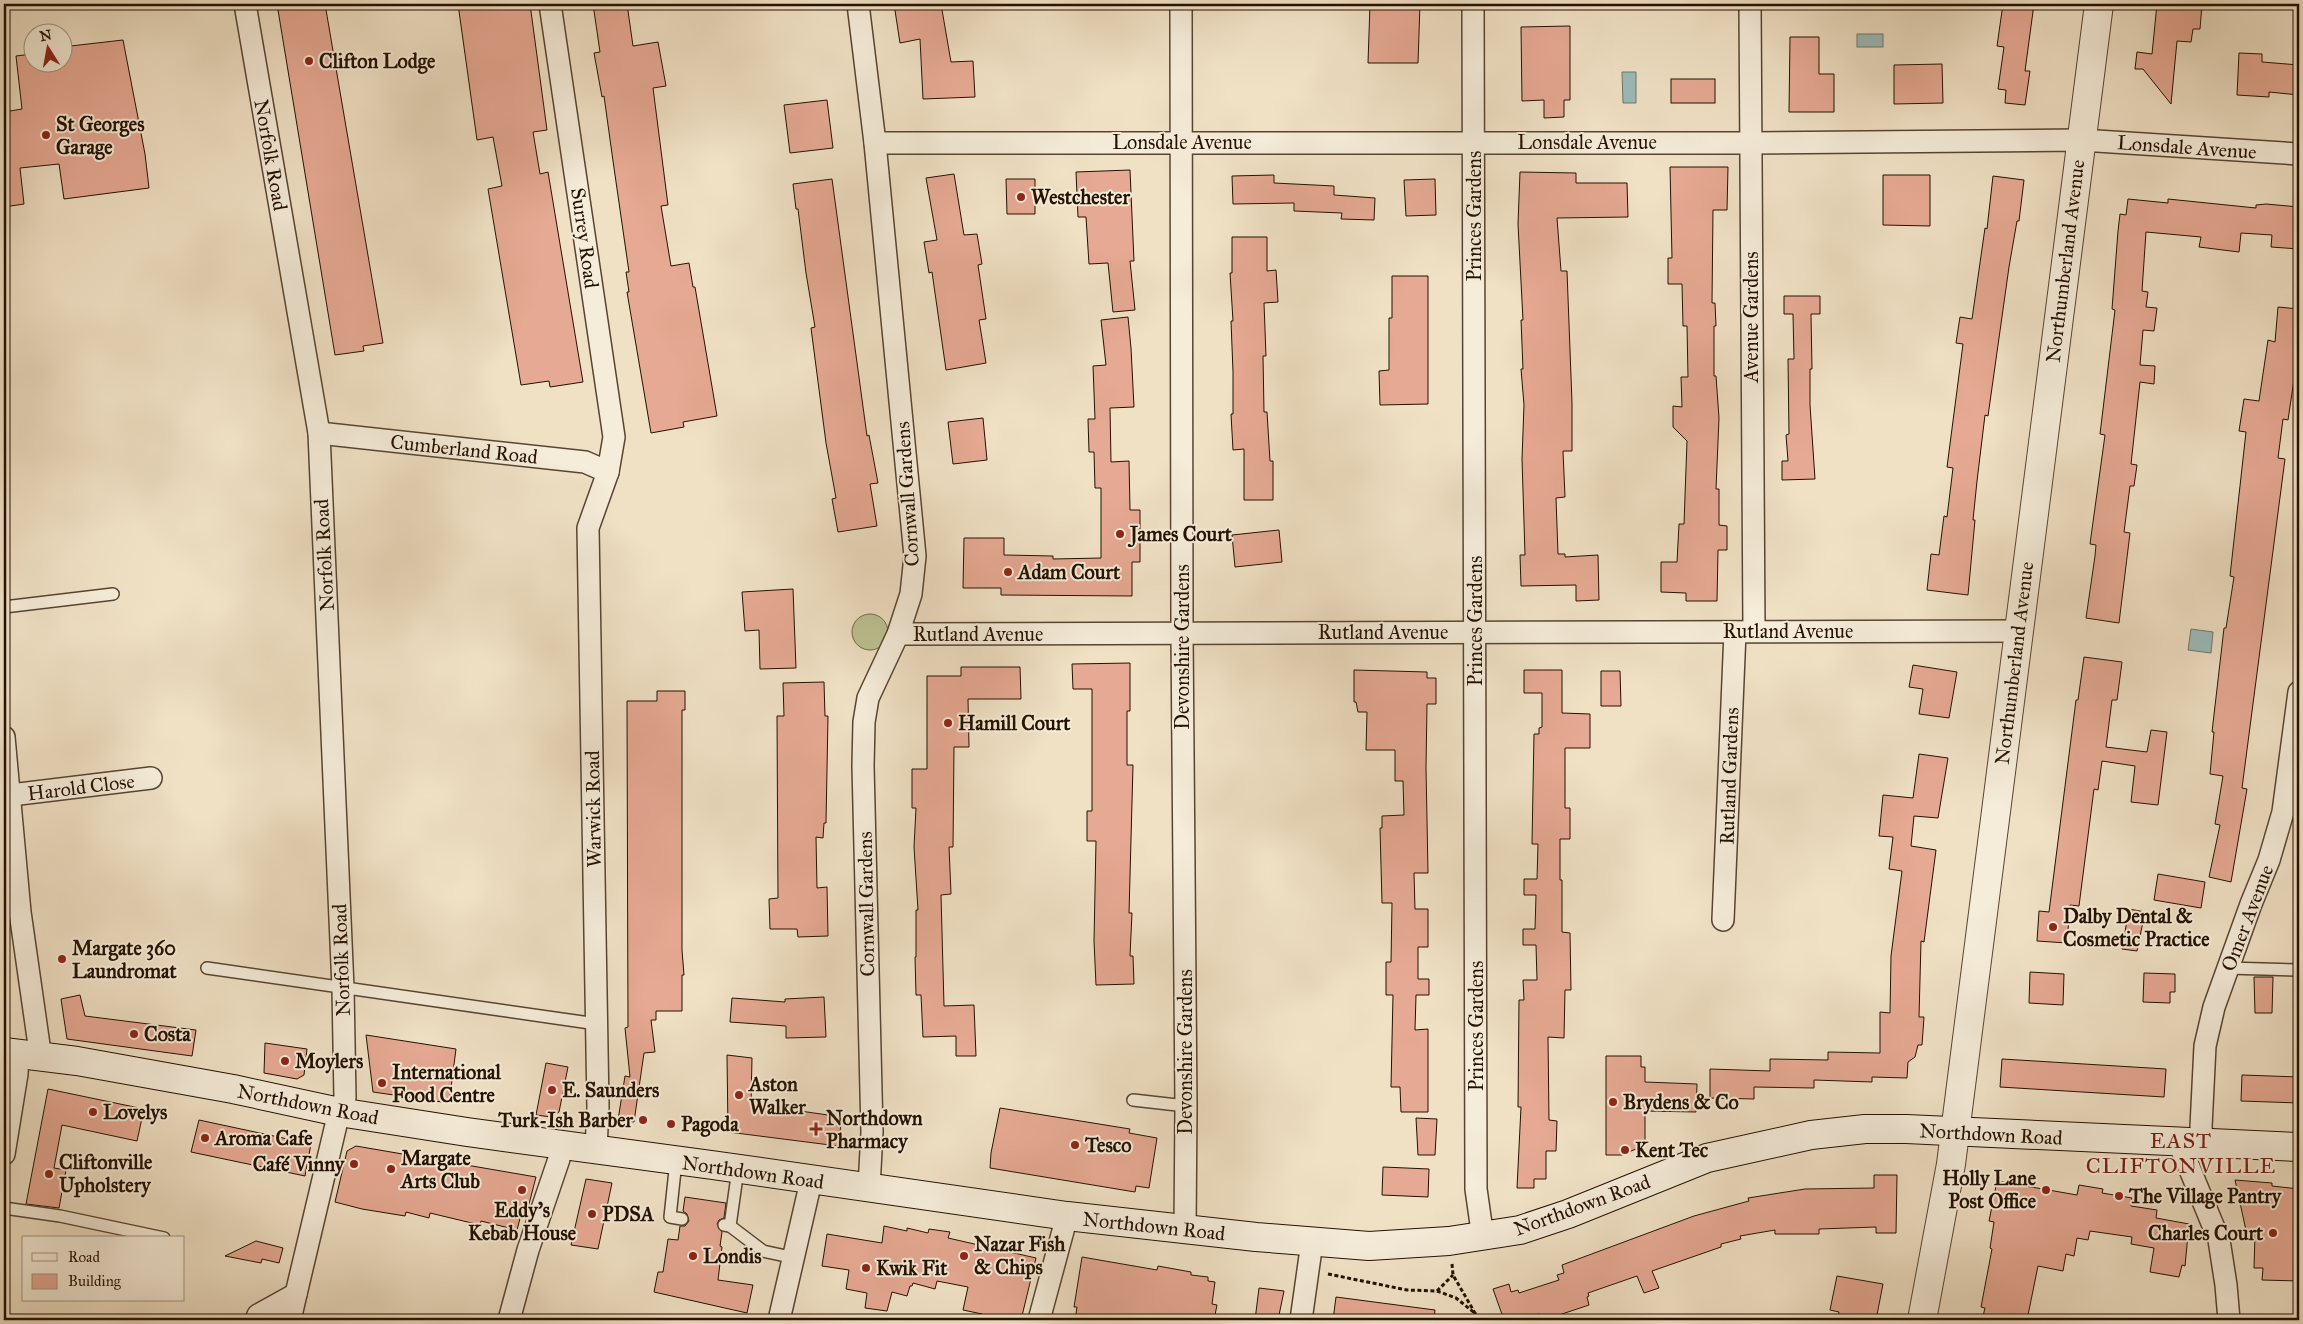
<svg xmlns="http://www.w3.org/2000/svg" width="2303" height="1324" font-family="'IM FELL Great Primer',serif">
<rect width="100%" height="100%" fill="#f0e1c5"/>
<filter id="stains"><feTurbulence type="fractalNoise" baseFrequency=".004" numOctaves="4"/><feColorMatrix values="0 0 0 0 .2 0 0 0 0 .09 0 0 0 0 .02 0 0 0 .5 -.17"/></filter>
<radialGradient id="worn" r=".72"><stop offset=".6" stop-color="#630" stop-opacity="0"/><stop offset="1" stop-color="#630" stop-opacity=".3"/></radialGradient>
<circle fill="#bcc293" stroke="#706a4a" cx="870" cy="632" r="18"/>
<g fill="#9cbcbb" stroke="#6c7870">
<rect x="1857" y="34" width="26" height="13"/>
<path d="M1622 72H1636V103H1623Z"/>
<path d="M2191 629 2213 632 2211 653 2188 650Z"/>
</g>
<g fill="#e6a993" stroke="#241100">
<path d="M277 4H325L383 343 363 346 364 351 335 355Z"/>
<path d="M458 4H530L547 130 533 132 540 174 548 172 583 382 550 387 549 381 521 385 488 189 502 186 493 137 477 140Z"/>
<path d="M593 4H627L633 46 658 42 666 86 653 88 668 205 661 206 671 266 689 263 693 287H695L717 416 683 422 684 427 651 433 627 292H629L626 272H629L613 161 604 96 602 97 594 53 600 52Z"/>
<path d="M894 4H941L951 62 973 61 975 97 923 99 920 39 900 43Z"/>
<path d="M1370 4H1420L1418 63H1368Z"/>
<path d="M2003 4H2034L2025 71H2030L2025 105 2005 103 2006 90 1998 89 2004 47 1997 46Z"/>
<path d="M2157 4H2202L2200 29H2193L2191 42 2177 41 2171 104 2143 69H2135L2137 52 2152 54Z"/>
<path d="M1570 26V100H1564V117L1544 118V100L1522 101 1521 27Z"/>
<path d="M1790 37H1819V74H1834V112H1789Z"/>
<path d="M123 40 145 154 149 188 64 199 59 164 20 168 24 204 4 207V112L22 109 16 56 32 54V62H62V47Z"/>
<path d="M2239 53 2262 54V62L2299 65V95L2269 92V97L2237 95Z"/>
<path d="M1942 64 1943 103 1894 104V65Z"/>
<rect x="1671" y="79" width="44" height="24"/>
<path d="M827 100 833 148 790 153 784 105Z"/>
<path d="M1670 167H1728L1727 210H1713L1712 303H1715L1716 326H1714V376H1716L1719 418 1716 489H1719V525L1727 526V550H1718L1717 601H1686V593L1661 592V562H1677L1679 524H1684L1687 441 1673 427V406L1682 407 1681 377H1688L1687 326H1683L1682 284H1668V258H1672Z"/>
<path d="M1130 170 1134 261H1130L1135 310 1113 312 1108 263 1089 264 1086 217H1078L1076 172Z"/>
<path d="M1520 172 1576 173V183H1627L1628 217 1557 218 1561 271H1567L1572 403V451H1563L1565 497 1556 498 1558 554H1565V557L1598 555 1599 600 1576 601V585L1521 586 1520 555H1525L1522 459 1524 405 1521 369H1523L1521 320H1523L1518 224Z"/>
<path d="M954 174 964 235 977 234 982 264 978 265 986 319 979 320 986 363 946 370 932 272 929 273 924 242 937 240 926 178Z"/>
<path d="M1274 175V183L1334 186V195L1375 198 1374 220 1341 219 1342 213 1294 211V203L1233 204 1232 176Z"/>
<path d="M1883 175H1930V226L1883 225Z"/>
<path d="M1993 176 2024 180 2019 221H2017L2009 267 1988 416 1985 415 1977 481 1973 520H1975L1968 595 1927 590 1931 554 1939 555 1944 516 1947 517 1953 468 1947 467 1963 344 1956 343 1960 317 1972 319 1985 228 1987 229Z"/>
<path d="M832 179 867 436 869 435 878 483 870 484 877 526 838 532 832 499 836 498 826 443 811 328 815 327 806 273 798 209H796L793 184Z"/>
<path d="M1006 179H1035V214H1007Z"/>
<path d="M1435 179 1436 215 1406 216 1404 180Z"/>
<path d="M2128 199 2168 203V199L2256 208V205L2266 204 2299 207V249L2271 247 2272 235 2241 233 2239 252 2199 247 2201 237 2146 232 2142 291 2148 292 2146 307 2157 308 2154 331 2143 330 2140 365 2155 366 2154 384 2140 382 2131 464 2137 465 2134 486H2130L2124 532 2130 533 2119 623 2086 618 2095 556 2096 545 2090 544 2105 435 2100 434 2115 310 2112 309 2118 231 2120 214 2126 215Z"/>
<path d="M1232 237H1267V271L1276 270 1278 302 1264 303 1266 356H1263L1264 412H1267L1270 461H1273V500H1244V449L1233 450 1231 414H1233V372L1231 321H1233L1230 273H1232Z"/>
<path d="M1392 276H1428V404L1380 405 1379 371 1389 370V318H1392Z"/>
<path d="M1784 296H1820V314H1811L1812 369H1810V405L1815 479 1782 480V461H1788L1786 435 1789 434 1788 359H1794L1793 314H1784Z"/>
<path d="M2278 307 2299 309V346L2288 420 2283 419 2278 458 2285 459 2242 788 2247 789 2231 882 2209 877 2220 825 2215 824 2223 776 2210 774 2214 732H2212L2224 628H2226L2234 577 2230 576 2246 432 2239 431 2244 399 2259 401 2268 340 2275 342Z"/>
<path d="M1128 317 1131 348 1134 407 1110 408 1111 462 1129 461 1130 510H1140V562H1132V596L1001 595V588H963L964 538H1004V555L1053 556V559L1101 558V488H1095L1094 452H1089L1088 419H1095L1093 366 1106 365 1101 320Z"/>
<path d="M983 418 987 460 953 464 948 422Z"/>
<path d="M1279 530 1282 562 1235 567 1232 535Z"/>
<path d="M793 589 796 668 760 669 759 630 745 631 742 592Z"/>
<path d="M2084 657 2122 662 2117 700H2112L2106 747 2147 752 2151 730 2167 732 2158 805 2131 802 2135 766 2102 761 2098 790 2094 789 2079 906 2070 905 2067 943 2037 941 2039 911 2049 912 2076 700H2078Z"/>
<path d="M1130 663V711H1127V765H1133L1129 913H1132L1130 956H1133L1134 984 1096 985 1094 941 1096 841H1087V811H1092V689H1073L1072 664Z"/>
<path d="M1913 665 1957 672 1949 718 1919 714 1923 689 1909 687Z"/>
<path d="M961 667H1020L1021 699H968L969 747H954L953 847H949L951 894 941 895 944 1006 974 1005 976 1056H956V1036L923 1037 921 995H916L915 957H916V910H918L914 847 916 808H912V769H927V676H961Z"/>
<path d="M1354 670 1427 672V678H1436V704H1427L1426 768 1428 873H1414L1415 909H1428V947H1418V979H1429V995H1416L1415 1030 1428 1029V1112H1401L1400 1087H1391L1393 995H1386V962H1391L1392 903H1382L1380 828H1382V816L1404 815 1403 781H1395V750H1366L1367 712H1358L1356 702H1354Z"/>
<path d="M1524 670H1562V713L1590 714V748H1565V808H1570V839H1560V880H1562V932L1570 933 1571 990H1565L1564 1038 1548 1037 1549 1120 1557 1121 1556 1151H1546V1179H1534V1188H1517L1521 1107H1518L1519 1000H1524L1523 980H1537L1536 945H1523V929H1535L1536 895H1524V879H1537L1538 844H1532L1534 734H1539V728L1542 727V693H1524Z"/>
<path d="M1601 671H1620L1621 706H1601Z"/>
<path d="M824 682 825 716H828L826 823H824L823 838 816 837 817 888 827 887 828 936 798 937 797 929H770L769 899 778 898 777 716H784L783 683Z"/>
<path d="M657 691H685V710H682V950L684 975H682V1011H656V1020H651L655 1052 644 1053 634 1122 618 1120 625 1076 630 1077 625 1028 628 1027 627 701H657Z"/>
<path d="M1919 754 1948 758 1938 818 1914 816 1911 846 1936 850 1924 942 1921 941 1919 1017H1924L1922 1045H1918L1915 1057 1908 1062 1907 1078 1872 1077V1082L1814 1080V1088L1754 1087V1099L1710 1098V1069L1770 1071V1059L1828 1060V1052L1880 1053V1012L1890 1013 1891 956 1902 871 1889 869 1893 837 1879 836 1883 795 1913 798Z"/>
<path d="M2158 874 2205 882 2201 908 2154 900Z"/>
<path d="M2129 909 2145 912 2137 951 2122 949Z"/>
<path d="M2030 972 2064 974 2063 1005 2029 1003Z"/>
<path d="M2144 973 2175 974V992H2170V1003L2143 1002Z"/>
<path d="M2254 977H2273L2272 1013H2255Z"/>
<path d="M80 995 85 1016 196 1030 192 1056 67 1039 61 999Z"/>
<path d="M824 997 826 1037 786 1038V1026L730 1022 732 998 785 1002V999Z"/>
<path d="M366 1035 456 1049 449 1103 373 1092Z"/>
<path d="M265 1043 307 1049 304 1075 297 1079 264 1073Z"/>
<path d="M727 1055 752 1058 751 1104 842 1117 838 1146 728 1132Z"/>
<path d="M1606 1056H1641V1067H1645V1082L1697 1084 1696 1112 1645 1111V1145L1622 1155H1606Z"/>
<path d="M2002 1059 2166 1069 2164 1097 2000 1087Z"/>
<path d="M546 1063 568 1067 559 1112 551 1117 536 1115Z"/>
<path d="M2242 1075 2299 1077V1103L2241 1101Z"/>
<path d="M48 1089 144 1109 137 1141 62 1125 54 1168 66 1170 59 1208 26 1204Z"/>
<path d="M1000 1108 1130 1129 1129 1133 1157 1138 1149 1188 1136 1186 1135 1192 990 1168 991 1153Z"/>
<path d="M1416 1118 1437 1119 1435 1155H1418Z"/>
<path d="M199 1120 311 1144 305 1176 191 1152Z"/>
<path d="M356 1146 536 1177 528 1208 523 1207 517 1230 481 1221 480 1225 430 1213 429 1218 406 1212 405 1216 362 1209 335 1202 347 1151Z"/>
<path d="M1383 1167 1429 1169 1428 1197 1382 1195Z"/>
<path d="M1874 1175H1897L1896 1233H1876V1227L1819 1229V1234H1775V1230L1740 1236 1741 1239 1721 1244V1247L1652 1271 1659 1288 1644 1293 1637 1276 1588 1293 1589 1296 1587 1297 1589 1305 1559 1315 1561 1320H1541L1539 1314 1521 1320H1504L1493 1289 1509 1284 1511 1292 1518 1290 1519 1293 1559 1280 1557 1275 1564 1273 1562 1265 1694 1216 1749 1201 1748 1198 1805 1189 1874 1188Z"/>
<path d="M586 1179 612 1183 598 1249 571 1245Z"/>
<path d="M2235 1180 2272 1183V1186L2299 1189V1281L2262 1280 2263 1268H2254L2255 1234 2247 1235Z"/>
<path d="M1997 1181 2077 1195 2079 1185 2103 1189 2102 1193 2132 1198 2131 1206 2157 1210 2156 1218 2189 1224 2185 1266 2182 1265 2179 1277 2150 1272 2154 1248 2131 1244 2132 1237 2090 1231 2088 1240 2077 1238 2074 1256 2066 1254 2063 1271 2038 1266 2027 1320H1982L1985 1308 1981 1307 1992 1249 1990 1248 1994 1222 1989 1221Z"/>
<path d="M685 1197 726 1203 724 1218 719 1220 717 1224 722 1232 720 1246 722 1247 718 1280 753 1285 747 1313 654 1292 658 1272H663L668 1239 678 1240 680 1226H685L689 1221 687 1214 683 1211Z"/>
<path d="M884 1226 907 1231V1228L928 1233 929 1229 950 1232 948 1238 1036 1258 1021 1320H981L982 1314 963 1310 968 1287 937 1281 935 1289 913 1283 912 1286H910L907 1296 892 1292 887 1311 865 1308 867 1293 846 1289 849 1270 822 1266 827 1234 882 1243Z"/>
<path d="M256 1241 283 1248 279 1263 262 1259 261 1263 225 1256Z"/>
<path d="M1082 1257 1157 1270 1158 1266 1191 1272V1275L1208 1277V1281L1215 1282 1212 1304 1217 1305 1214 1320H1075L1077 1307H1074Z"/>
<path d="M1837 1276 1883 1284 1876 1320H1837L1839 1312 1830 1310Z"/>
<path d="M1259 1288 1284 1291 1278 1320H1255Z"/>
<path d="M1336 1297 1435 1310 1434 1320H1333Z"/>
</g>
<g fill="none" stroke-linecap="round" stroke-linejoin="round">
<g stroke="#574531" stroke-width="14">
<g id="service">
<path d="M4 607 113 594"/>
<path d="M4 910 20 912"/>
<path d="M207 968 597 1024"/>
<path d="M2228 968 2299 970"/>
<path d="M1133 1100 1186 1106"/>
<path d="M676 1161 670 1217 682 1219"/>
<path d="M4 1208 60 1216 164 1238"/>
<path d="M724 1225 730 1226 738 1169"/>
<path d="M730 1226 763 1251 795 1258"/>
</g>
</g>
<g stroke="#574531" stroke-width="24">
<g id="minor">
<path d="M245 4 319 433 343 988 345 1098 339 1112 296 1294"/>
<path d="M550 4 614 437 608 472 588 528 598 1107 596 1149"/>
<path d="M858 4 875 143 915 556 911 594 898 634 868 698 864 722 863 766 872 1132 869 1187"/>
<path d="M1181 4 1182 634 1186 1106 1185 1230"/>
<path d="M1473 4 1476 1189 1483 1238"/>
<path d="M1750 4 1754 631"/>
<path d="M875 143H1750L2081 140 2299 154"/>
<path d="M319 433 585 462 608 472"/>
<path d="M898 634 2019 631"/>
<path d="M4 737 20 912 39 1045 38 1056"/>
<path d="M11 795 151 778"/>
<path d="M1723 920 1735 632"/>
<path d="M2179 1143 2219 1240 2226 1285 2229 1320"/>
<path d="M2203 1144 2201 1127 2205 1046 2214 1007 2251 904 2269 860 2283 812 2299 692"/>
<path d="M4 1154 17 1074 18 1054"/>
<path d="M256 1320 258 1315 296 1294 290 1320"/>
<path d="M509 1320 528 1250 559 1159 561 1145"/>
<path d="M779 1320 811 1181"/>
<path d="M1039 1320 1067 1216"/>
<path d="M1301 1320 1312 1242"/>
</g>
</g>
<g stroke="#574531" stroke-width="30">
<path id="tertiary" d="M1922 1320 1951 1164 2099 4"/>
</g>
<g stroke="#241100" stroke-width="30">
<path id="secondary" d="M4 1052 77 1061 233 1089 339 1112 467 1132 712 1165 1067 1216 1256 1237 1369 1246 1449 1241 1520 1230 1568 1214 1707 1158 1811 1135 1865 1129H1906L2299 1147"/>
</g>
<g stroke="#241100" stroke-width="3" stroke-dasharray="4 2.5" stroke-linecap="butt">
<path d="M1452 1264 1453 1275 1479 1320"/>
<path d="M1328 1274 1407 1290 1437 1291 1456 1298 1476 1314"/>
<path d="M1437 1291 1453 1275"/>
</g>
<use href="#service" stroke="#f5ecd9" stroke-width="11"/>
<use href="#minor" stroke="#f5ecd9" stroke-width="21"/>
<use href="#tertiary" stroke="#f5ecd9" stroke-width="28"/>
<use href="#secondary" stroke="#f5ecd9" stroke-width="28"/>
</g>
<g fill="#8f2418" stroke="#f5ecd9" stroke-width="2">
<circle cx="309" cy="61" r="5"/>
<circle cx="46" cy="135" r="5"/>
<circle cx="1021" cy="197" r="5"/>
<circle cx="1120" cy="534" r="5"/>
<circle cx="1008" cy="572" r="5"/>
<circle cx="948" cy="723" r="5"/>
<circle cx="2053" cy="927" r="5"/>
<circle cx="62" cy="959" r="5"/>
<circle cx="134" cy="1034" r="5"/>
<circle cx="285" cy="1061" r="5"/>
<circle cx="382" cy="1083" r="5"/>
<circle cx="552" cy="1090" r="5"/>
<circle cx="739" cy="1095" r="5"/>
<circle cx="1613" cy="1102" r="5"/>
<circle cx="93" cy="1112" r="5"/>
<circle cx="643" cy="1120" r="5"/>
<circle cx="671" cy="1124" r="5"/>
<path d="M813.5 1121.5h5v5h5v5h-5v5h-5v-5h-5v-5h5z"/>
<circle cx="205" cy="1138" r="5"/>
<circle cx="1075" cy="1145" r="5"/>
<circle cx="1625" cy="1150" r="5"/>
<circle cx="354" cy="1164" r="5"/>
<circle cx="391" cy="1169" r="5"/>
<circle cx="49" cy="1174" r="5"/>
<circle cx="522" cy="1190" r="5"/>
<circle cx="2046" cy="1190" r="5"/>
<circle cx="2119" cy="1196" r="5"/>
<circle cx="592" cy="1214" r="5"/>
<circle cx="2273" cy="1233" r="5"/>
<circle cx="693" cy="1256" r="5"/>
<circle cx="964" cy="1256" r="5"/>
<circle cx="866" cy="1268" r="5"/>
</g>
<g text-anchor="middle" stroke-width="4" stroke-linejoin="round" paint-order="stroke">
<g font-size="20" font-weight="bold" fill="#241100" stroke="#f5ecd9" text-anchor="start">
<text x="319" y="68">Clifton Lodge</text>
<text x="56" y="131">St Georges<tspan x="56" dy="23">Garage</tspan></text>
<text x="1031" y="204">Westchester</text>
<text x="1130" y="541">James Court</text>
<text x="1018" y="579">Adam Court</text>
<text x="958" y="730">Hamill Court</text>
<text x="2063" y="923">Dalby Dental &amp;<tspan x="2063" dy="23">Cosmetic Practice</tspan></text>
<text x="72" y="955">Margate 360<tspan x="72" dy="23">Laundromat</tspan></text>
<text x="144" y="1041">Costa</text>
<text x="295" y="1068">Moylers</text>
<text x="392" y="1079">International<tspan x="392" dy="23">Food Centre</tspan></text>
<text x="749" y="1091">Aston<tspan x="749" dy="23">Walker</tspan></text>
<text x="562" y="1097">E. Saunders</text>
<text x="1623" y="1109">Brydens &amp; Co</text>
<text x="103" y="1119">Lovelys</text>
<text x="826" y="1125">Northdown<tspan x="826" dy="23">Pharmacy</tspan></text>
<text x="633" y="1127" text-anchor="end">Turk-Ish Barber</text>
<text x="681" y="1131">Pagoda</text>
<text x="215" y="1145">Aroma Cafe</text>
<text x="1085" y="1152">Tesco</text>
<text x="1635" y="1157">Kent Tec</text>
<text x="401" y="1165">Margate<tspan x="401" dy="23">Arts Club</tspan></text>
<text x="59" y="1169">Cliftonville<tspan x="59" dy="23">Upholstery</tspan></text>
<text x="344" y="1171" text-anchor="end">Café Vinny</text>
<text x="2036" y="1185" text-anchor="end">Holly Lane<tspan x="2036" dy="23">Post Office</tspan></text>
<text x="2129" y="1203">The Village Pantry</text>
<text x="522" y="1217" text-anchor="middle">Eddy's<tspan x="522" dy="23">Kebab House</tspan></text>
<text x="602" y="1221">PDSA</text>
<text x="2263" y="1240" text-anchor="end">Charles Court</text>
<text x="974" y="1251">Nazar Fish<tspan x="974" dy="23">&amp; Chips</tspan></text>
<text x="703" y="1263">Londis</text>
<text x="876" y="1275">Kwik Fit</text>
</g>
<g font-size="20" fill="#241100" stroke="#f5ecd9">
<text x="1182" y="149">Lonsdale Avenue</text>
<text x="1587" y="149">Lonsdale Avenue</text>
<text transform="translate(2187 147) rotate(4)" y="7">Lonsdale Avenue</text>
<text transform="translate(271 155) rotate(80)" y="7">Norfolk Road</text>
<text transform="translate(1474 216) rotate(-90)" y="7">Princes Gardens</text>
<text transform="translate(585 238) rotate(82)" y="7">Surrey Road</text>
<text transform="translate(2065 261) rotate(-83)" y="7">Northumberland Avenue</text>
<text transform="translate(1751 317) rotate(-90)" y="7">Avenue Gardens</text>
<text transform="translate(464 449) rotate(6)" y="7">Cumberland Road</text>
<text transform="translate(907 494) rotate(-94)" y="7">Cornwall Gardens</text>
<text transform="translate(324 555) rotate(-93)" y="7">Norfolk Road</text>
<text transform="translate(1475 621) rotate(-90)" y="7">Princes Gardens</text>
<text x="1788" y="638">Rutland Avenue</text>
<text x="1383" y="639">Rutland Avenue</text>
<text x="978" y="641">Rutland Avenue</text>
<text transform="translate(1182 647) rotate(-90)" y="7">Devonshire Gardens</text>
<text transform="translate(2014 663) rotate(-83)" y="7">Northumberland Avenue</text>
<text transform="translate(1729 776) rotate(-88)" y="7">Rutland Gardens</text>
<text transform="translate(81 787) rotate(-7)" y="7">Harold Close</text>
<text transform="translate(593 809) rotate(-91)" y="7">Warwick Road</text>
<text transform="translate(866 904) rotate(-91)" y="7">Cornwall Gardens</text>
<text transform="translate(2247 918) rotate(-69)" y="7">Omer Avenue</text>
<text transform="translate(341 960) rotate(-92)" y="7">Norfolk Road</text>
<text transform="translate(1476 1026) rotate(-90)" y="7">Princes Gardens</text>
<text transform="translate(1185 1052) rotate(-90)" y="7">Devonshire Gardens</text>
<text transform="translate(308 1104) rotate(11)" y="7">Northdown Road</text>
<text transform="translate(1991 1134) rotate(3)" y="7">Northdown Road</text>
<text transform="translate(753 1172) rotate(8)" y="7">Northdown Road</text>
<text transform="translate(1582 1205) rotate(-20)" y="7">Northdown Road</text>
<text transform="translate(1154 1226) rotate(6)" y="7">Northdown Road</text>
</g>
<g font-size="22" letter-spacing="1" fill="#7a1f14" stroke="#f5ecd9">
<text x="2181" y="1148">EAST<tspan x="2181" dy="25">CLIFTONVILLE</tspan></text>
</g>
</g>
<rect width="2303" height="1324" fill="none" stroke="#f0e1c5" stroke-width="20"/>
<rect x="5" y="5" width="2293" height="1314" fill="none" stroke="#241100" stroke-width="2.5"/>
<rect x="10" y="10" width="2283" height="1304" fill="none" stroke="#241100"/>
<rect x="22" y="1236" width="162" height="65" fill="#f5ecd9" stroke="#a19482"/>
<rect x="32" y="1253" width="25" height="8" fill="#f5ecd9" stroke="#a19482"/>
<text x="68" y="1262" font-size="15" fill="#241100">Road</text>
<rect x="32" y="1274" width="25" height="15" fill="#e6a993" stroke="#a19482"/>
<text x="68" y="1286" font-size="15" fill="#241100">Building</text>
<g transform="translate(48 48) rotate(349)"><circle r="24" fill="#f5ecd9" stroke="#a19482"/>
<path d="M0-4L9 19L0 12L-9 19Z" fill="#8f2418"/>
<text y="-8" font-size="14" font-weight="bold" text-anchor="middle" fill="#241100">N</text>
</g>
<rect width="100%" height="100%" filter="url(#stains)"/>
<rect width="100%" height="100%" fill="url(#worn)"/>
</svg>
